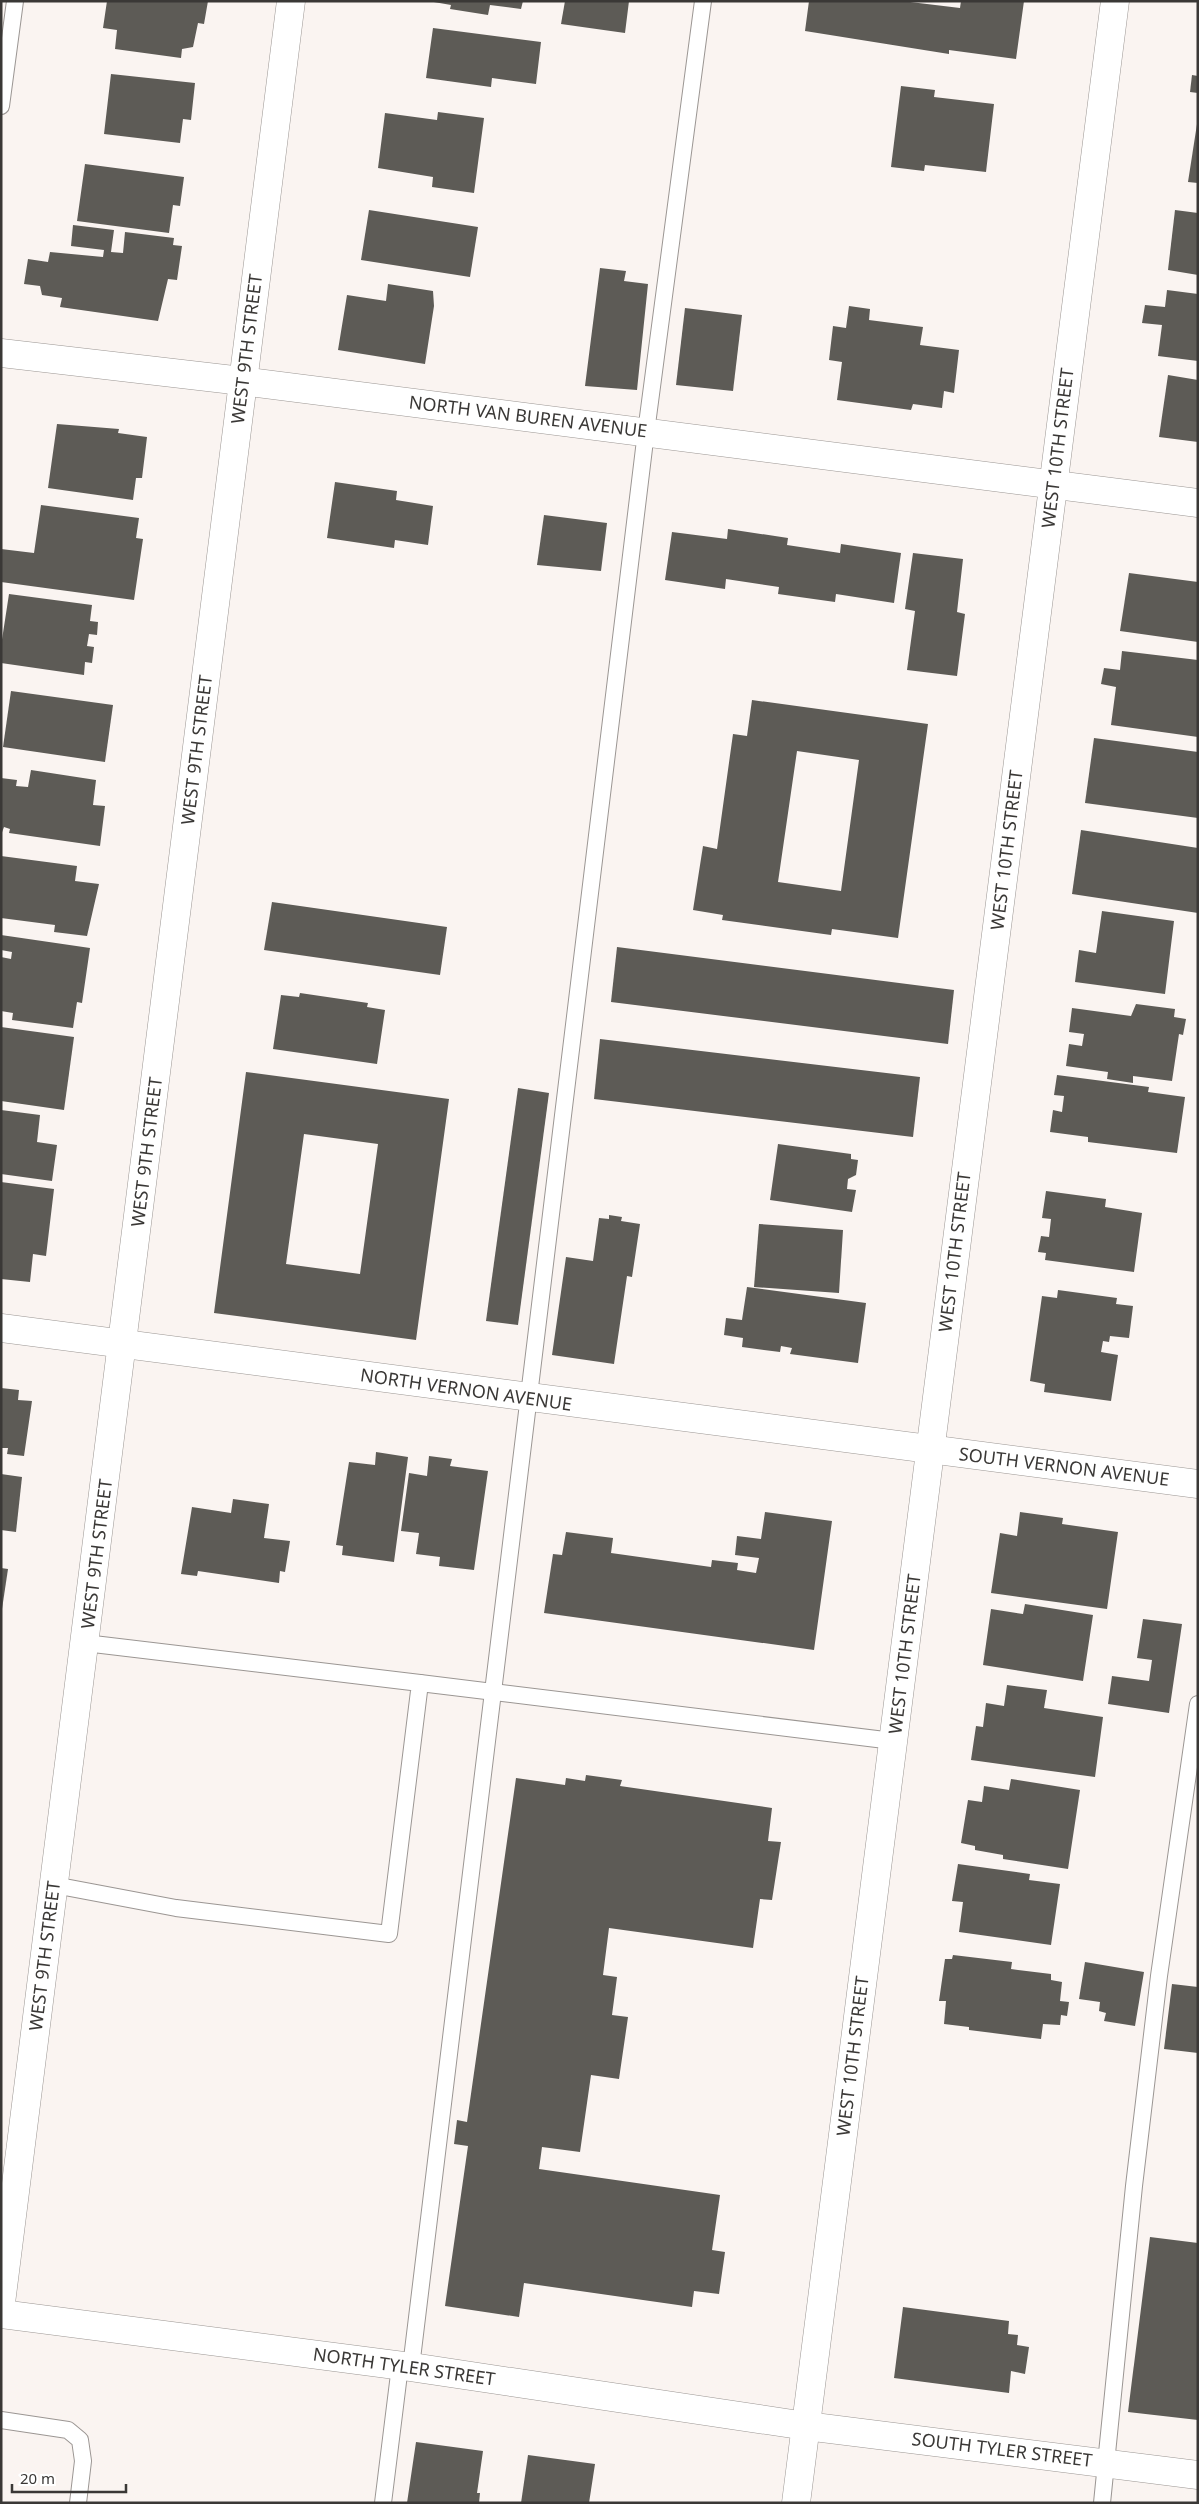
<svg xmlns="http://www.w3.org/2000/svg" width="1199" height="2504" font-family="'Noto Sans',sans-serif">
<rect width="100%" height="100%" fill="#faf4f1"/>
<g fill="#5d5b56" fill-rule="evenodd">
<path d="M107 1H208L204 24 198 23 193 47 182 49 181 58 115 49 117 30 103 28Z"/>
<path d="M428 1H523L521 9 490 5 488 15 450 9 451 5Z"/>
<path d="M565 1H629L625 33 561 24Z"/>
<path d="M809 1H902L960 8 961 1H1024L1016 59 949 50V54L805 31Z"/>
<path d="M433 28 541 42 536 84 492 78 491 87 426 78Z"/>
<path d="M111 74 195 83 191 120 183 119 180 143 104 134Z"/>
<path d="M1192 75 1198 76V93L1190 92Z"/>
<path d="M901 86 935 90 934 97 994 104 986 172 925 165 924 171 891 167Z"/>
<path d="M438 112 484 118 474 193 432 187 433 177 378 168 385 113 437 120Z"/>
<path d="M1197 124H1198V183L1188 182Z"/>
<path d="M85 164 184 177 180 206 173 205 169 233 77 221Z"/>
<path d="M369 210 478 227 470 277 361 260Z"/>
<path d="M1175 210 1198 213V275L1168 270Z"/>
<path d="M73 225 114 230 111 252 123 253 125 232 174 238 173 245 182 246 177 280 168 279 158 321 60 307 62 298 42 295 40 286 24 284 28 259 48 262 50 252 103 257 104 250 71 246Z"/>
<path d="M600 268 626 271 624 281 648 284 637 390 585 386Z"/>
<path d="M388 284 433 291 434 306 425 364 338 350 347 295 386 301Z"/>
<path d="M1167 290 1198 294V361L1158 356 1162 325 1142 323 1145 305 1165 307Z"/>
<path d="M849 306 870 309 869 320 923 327 920 345 959 350 954 393 944 391 942 408 913 404 911 410 837 400 842 362 829 360 833 326 846 328Z"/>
<path d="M685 308 742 315 733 391 676 385Z"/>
<path d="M1168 375 1198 380V442L1159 437Z"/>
<path d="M57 424 119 429 118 433 147 437 142 478H136L133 500 48 488Z"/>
<path d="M335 482 397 491 396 500 433 506 428 545 395 540 394 548 327 538Z"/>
<path d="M41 505 139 518 136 538 143 539 134 600 1 582V549L34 553Z"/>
<path d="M544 515 607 523 601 571 537 565Z"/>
<path d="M728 529 788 538 787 545 840 553 841 544 901 553 894 603 836 594 835 602 778 594 779 587 726 579 725 589 665 580 672 532 727 539Z"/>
<path d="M913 553 963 559 957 612 965 614 957 676 907 670 915 611 905 609Z"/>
<path d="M1129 573 1198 582V642L1120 631Z"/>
<path d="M9 594 92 605 90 621 98 622 97 635 89 634 87 646 94 647 92 663 85 662 84 675 1 663V646Z"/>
<path d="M1122 651 1198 660V737L1111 725 1116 687 1101 684 1104 668 1120 670Z"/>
<path d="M11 691 113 705 105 762 3 747Z"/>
<path d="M752 700 928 724 898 938 832 929 831 935 722 920 723 915 693 910 703 846 717 849 733 734 747 736ZM797 751 859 760 841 891 778 882Z"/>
<path d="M1094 738 1198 752V818L1085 803Z"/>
<path d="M31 770 96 780 93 805 105 806 100 846 9 833 10 829 4 827 1 835V778L17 780 16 786 28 787Z"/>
<path d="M1081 830 1198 848V913L1072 894Z"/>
<path d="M1 856 77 866 75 881 99 884 87 936 54 932 55 925 1 918Z"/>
<path d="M272 902 447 927 440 975 264 950Z"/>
<path d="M1102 911 1174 921 1165 994 1075 982 1079 950 1096 953Z"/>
<path d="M1 935 90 948 82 1003 77 1002 73 1028 12 1020 13 1013 1 1011V957L11 959 12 952 1 950Z"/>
<path d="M617 947 954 990 948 1044 611 1002Z"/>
<path d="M300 993 368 1003 367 1007 385 1010 377 1064 273 1049 281 995 299 997Z"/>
<path d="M1136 1004 1175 1009 1174 1017 1186 1019 1183 1035 1179 1034 1172 1081 1133 1076V1083L1107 1079 1108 1072 1066 1066 1069 1044 1082 1046 1084 1034 1069 1032 1072 1008 1131 1016Z"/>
<path d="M1 1027 74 1037 64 1110 1 1101Z"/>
<path d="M600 1039 920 1077 913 1137 594 1099Z"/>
<path d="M246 1072 449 1099 416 1340 214 1313ZM304 1134 378 1144 360 1274 286 1264Z"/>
<path d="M1057 1075 1149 1087 1148 1092 1185 1097 1177 1153 1088 1142V1137L1050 1132 1053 1110 1062 1112 1064 1096 1054 1095Z"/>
<path d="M518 1088 549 1093 518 1325 486 1321Z"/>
<path d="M1 1110 40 1115 37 1142 57 1145 52 1181 1 1174Z"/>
<path d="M778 1144 851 1154V1159L858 1160 856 1175 848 1179 847 1189 856 1190 852 1212 770 1200Z"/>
<path d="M1 1182 54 1189 46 1256 33 1254 30 1282 1 1279Z"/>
<path d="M1046 1191 1106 1199 1105 1207 1142 1213 1134 1272 1045 1260 1046 1253 1038 1252 1041 1236 1049 1237 1051 1219 1042 1218Z"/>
<path d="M609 1215 622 1217 621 1221 640 1224 632 1277 627 1276 614 1364 552 1355 566 1257 593 1261 599 1218 609 1219Z"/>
<path d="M759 1224 843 1230 839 1293 754 1287Z"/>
<path d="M747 1287 866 1303 858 1363 790 1354 792 1348 781 1346 780 1352 742 1347 743 1338 724 1335 726 1318 742 1320Z"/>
<path d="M1058 1290 1117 1298 1116 1304 1133 1306 1129 1338 1110 1336 1109 1342 1103 1341 1101 1352 1118 1355 1111 1401 1044 1392 1045 1384 1030 1381 1042 1296 1057 1298Z"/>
<path d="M1 1388 19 1390 18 1400 32 1401 24 1456 7 1454 8 1448H1Z"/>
<path d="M376 1452 408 1457 394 1562 342 1555 343 1546 336 1545 349 1462 375 1465Z"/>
<path d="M429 1456 452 1459 450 1466 488 1471 474 1570 439 1566 440 1557 416 1554 419 1533 401 1531 409 1473 427 1476Z"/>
<path d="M1 1474 22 1477 16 1532 1 1530Z"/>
<path d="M233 1499 269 1504 264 1538 290 1541 285 1572 280 1571 279 1583 198 1571 197 1576 181 1574 192 1507 231 1513Z"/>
<path d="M765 1512 832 1521 814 1650 544 1613 553 1554 562 1555 566 1532 613 1538 611 1553 711 1567 712 1560 738 1563 737 1570 756 1573 759 1558 735 1555 737 1536 761 1539Z"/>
<path d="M1020 1512 1063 1518 1062 1524 1118 1532 1107 1609 991 1593 1000 1533 1017 1536Z"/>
<path d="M1 1568 8 1569 2 1609 1 1608Z"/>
<path d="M1025 1604 1093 1615 1083 1681 983 1665 991 1609 1023 1614Z"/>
<path d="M1143 1619 1182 1624 1169 1713 1108 1704 1112 1676 1149 1681 1152 1660 1137 1658Z"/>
<path d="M1007 1685 1047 1690 1044 1708 1103 1717 1095 1777 971 1760 976 1726 983 1727 986 1703 1004 1706Z"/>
<path d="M586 1775 622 1780 620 1786 772 1808 768 1841 781 1842 772 1900 760 1899 753 1948 609 1928 603 1975 617 1977 612 2015 628 2017 619 2079 591 2075 580 2152 542 2147 539 2169 720 2195 712 2250 725 2252 719 2294 694 2291 692 2307 524 2283 519 2317 445 2306 468 2146 454 2144 457 2120 467 2122 516 1778 565 1785 566 1778 585 1781Z"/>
<path d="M1011 1779 1080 1790 1068 1869 1003 1859V1855L975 1850V1846L961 1843 968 1800 982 1802 984 1786 1009 1790Z"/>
<path d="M958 1864 1030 1874 1029 1880 1060 1884 1051 1945 959 1932 963 1902 952 1901Z"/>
<path d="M953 1955 1012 1962 1011 1969 1051 1974V1980L1062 1982 1060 2001 1069 2002 1067 2016 1061 2015 1060 2025 1043 2024 1041 2039 969 2030V2027L944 2024 946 2001H939L945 1959H952Z"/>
<path d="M1085 1962 1144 1972 1135 2026 1104 2021 1106 2013 1099 2011 1100 2002 1079 1999Z"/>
<path d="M1172 1984 1198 1987V2053L1164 2049Z"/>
<path d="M1150 2237 1198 2243V2420L1128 2412Z"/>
<path d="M903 2307 1009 2321 1008 2334 1018 2335 1017 2345 1029 2347 1025 2374 1011 2371 1009 2393 894 2378Z"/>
<path d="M416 2442 483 2451 477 2493H480L479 2503H407Z"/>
<path d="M528 2455 595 2464 589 2503H521Z"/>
</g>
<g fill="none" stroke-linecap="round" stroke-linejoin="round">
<g stroke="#9b9693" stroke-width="18">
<g id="lane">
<path d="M1 106 15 1"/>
<path d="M420 1683 893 1741"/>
<path d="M54 1885 176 1908 389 1934 420 1683 85 1643"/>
<path d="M411 2367 646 432 703 1"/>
<path d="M1 2420 68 2430 80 2440 83 2461 78 2503"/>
<path d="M383 2503 400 2366"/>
<path d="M1102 2503 1134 2186 1159 1976 1198 1704"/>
</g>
</g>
<g stroke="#9b9693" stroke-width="29">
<g id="street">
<path d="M1 353 242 381 1198 503"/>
<path d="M1 1328 1198 1484"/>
<path d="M1 2303 291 1"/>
<path d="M796 2503 1115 1"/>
</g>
</g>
<g stroke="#9b9693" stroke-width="29">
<path id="secondary" d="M1 2314 411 2367 806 2426 1198 2475"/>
</g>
<use href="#lane" stroke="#fff" stroke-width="16"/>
<use href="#street" stroke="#fff" stroke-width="28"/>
<use href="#secondary" stroke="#fff" stroke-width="28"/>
</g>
<g text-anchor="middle" stroke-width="5" stroke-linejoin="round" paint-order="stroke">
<g font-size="18" fill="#3a3836" stroke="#fff">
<text transform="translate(247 349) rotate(-83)" y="6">WEST 9TH STREET</text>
<text transform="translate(528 417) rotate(7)" y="6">NORTH VAN BUREN AVENUE</text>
<text transform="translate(1058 448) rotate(-83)" y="6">WEST 10TH STREET</text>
<text transform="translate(197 750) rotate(-83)" y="6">WEST 9TH STREET</text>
<text transform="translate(1007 850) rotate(-83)" y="6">WEST 10TH STREET</text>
<text transform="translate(147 1152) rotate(-83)" y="6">WEST 9TH STREET</text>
<text transform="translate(955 1252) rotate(-83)" y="6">WEST 10TH STREET</text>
<text transform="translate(466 1390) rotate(8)" y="6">NORTH VERNON AVENUE</text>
<text transform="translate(1064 1467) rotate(7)" y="6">SOUTH VERNON AVENUE</text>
<text transform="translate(97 1554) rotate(-83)" y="6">WEST 9TH STREET</text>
<text transform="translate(905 1654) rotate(-83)" y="6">WEST 10TH STREET</text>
<text transform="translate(45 1956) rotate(-83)" y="6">WEST 9TH STREET</text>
<text transform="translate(853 2056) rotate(-83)" y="6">WEST 10TH STREET</text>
<text transform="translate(404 2367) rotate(8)" y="6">NORTH TYLER STREET</text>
<text transform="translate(1002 2450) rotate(7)" y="6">SOUTH TYLER STREET</text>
</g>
</g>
<rect width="1199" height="2504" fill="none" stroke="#3a3836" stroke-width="5"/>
<path d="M12 2484v8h114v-8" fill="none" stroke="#3a3836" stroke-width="2.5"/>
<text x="20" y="2484" font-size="15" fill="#3a3836" stroke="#ffffff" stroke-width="4" paint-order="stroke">20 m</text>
</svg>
